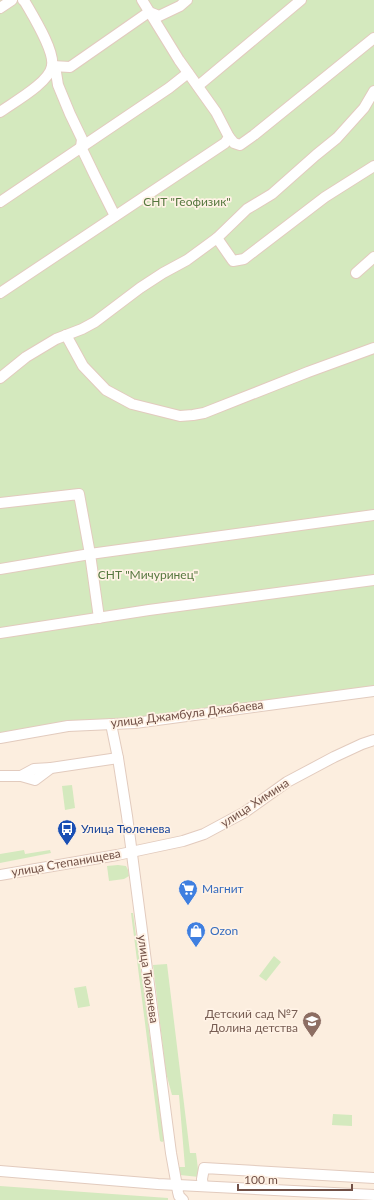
<svg xmlns="http://www.w3.org/2000/svg" width="374" height="1200" font-family="Lato,sans-serif">
<rect width="100%" height="100%" fill="#fceedf"/>
<g fill="#d4e9be">
<path d="M0 0H374V695L70 729 0 740Z"/>
<path d="M72 785 75 808 65 810 62 786Z"/>
<path d="M24 850 25 854 50 850 51 853 0 863V854Z"/>
<path d="M118 865 126 866 128 870 129 876 124 879 109 881 107 866Z"/>
<path d="M131 913H133L164 1141 162 1142 160 1141Z"/>
<path d="M274 956 281 962 266 981 259 976Z"/>
<path d="M167 964 190 1153H196L199 1177 180 1175 178 1167H185L179 1095H172L166 1073 153 965Z"/>
<path d="M86 986 90 1006 78 1008 74 988Z"/>
<path d="M333 1114 352 1115V1126L332 1125Z"/>
<path d="M0 1186 168 1198V1200H0Z"/>
</g>
<g fill="none" stroke-linecap="round" stroke-linejoin="round">
<g stroke="#e2cbbe" stroke-width="12">
<g id="minor">
<path d="M0 8 12 0"/>
<path d="M52 66 70 67 149 12 159 16 180 6 187 0"/>
<path d="M55 66 58 85 70 114 82 139 81 147 95 176 115 216"/>
<path d="M198 86 301 0"/>
<path d="M0 112C14 102 49 83 52 66 55 51 33 16 25 2L23 0"/>
<path d="M229 137 234 143 240 145 254 135 374 38"/>
<path d="M0 202 169 88 188 73"/>
<path d="M217 238 247 209 272 194 316 155 337 138 364 108 374 91"/>
<path d="M356 273 374 257"/>
<path d="M0 293 225 143 229 137 216 112 179 60 142 0"/>
<path d="M66 335 83 366 106 390 132 404 180 416 193 415 204 413 308 372 374 348"/>
<path d="M0 378 26 357 56 339 82 329 95 322 140 288 163 273 187 260 217 238 233 261 244 259 325 197 374 166"/>
<path d="M0 503 79 494 90 554 99 618"/>
<path d="M0 569 90 554 374 515"/>
<path d="M0 633 149 610 374 580"/>
<path d="M111 724 118 758 127 816 171 1153 178 1192 179 1196 183 1200"/>
<path d="M0 738 68 726 135 723 374 691"/>
<path d="M0 776H21L35 780 51 768 118 758"/>
<path d="M21 776 34 769 51 768"/>
<path d="M0 875 117 855 183 841 204 834 245 812 287 782 334 757 362 744 374 740"/>
<path d="M0 1171 158 1184 374 1195"/>
<path d="M203 1186 202 1179 204 1168 374 1178"/>
</g>
</g>
<use href="#minor" stroke="#fff" stroke-width="10"/>
</g>
<defs>
<g id="bus-pin" transform="scale(1)"><path d="M0 17L-7.5 6A9.5 9.5 0 1 1 7.5 6Z" fill="#1a4fb4" stroke="#fff2e5"/><path d="M-5-6H5V4H4V6H2V4H-2V6H-4V4H-5ZM-3.5-4V0h7V-4ZM-3.5 1.2v1.5H-2V1.2ZM2 1.2v1.5H3.5V1.2Z" fill="#fff"/></g>
<g id="supermarket-pin" transform="scale(1)"><path d="M0 17L-7.5 6A9.5 9.5 0 1 1 7.5 6Z" fill="#3f7fe0" stroke="#fff2e5"/><path d="M-6-5.5h2.5l.6 2H6L4.5 2H-2.5L-4.4-4H-6ZM-1.5 3.2a1.3 1.3 0 1 0 .1 0ZM3 3.2a1.3 1.3 0 1 0 .1 0Z" fill="#fff"/></g>
<g id="shop-pin" transform="scale(1)"><path d="M0 17L-7.5 6A9.5 9.5 0 1 1 7.5 6Z" fill="#3f7fe0" stroke="#fff2e5"/><path d="M-5-2.5h2.3a2.7 3.5 0 0 1 5.4 0H5L5.5 6h-11ZM-1.5-2.5h3a1.5 2.3 0 0 0-3 0Z" fill="#fff"/></g>
<g id="school-pin" transform="scale(1)"><path d="M0 17L-7.5 6A9.5 9.5 0 1 1 7.5 6Z" fill="#8d6e63" stroke="#fff2e5"/><path d="M0-5L7-2L0 1L-7-2ZM-4 1L0 2.5L4 1V4Q0 6-4 4Z" fill="#fff"/></g>
</defs>
<g fill-rule="evenodd">
<use href="#bus-pin" x="67" y="829"/>
<use href="#supermarket-pin" x="188" y="889"/>
<use href="#shop-pin" x="196" y="931"/>
<use href="#school-pin" x="312" y="1021"/>
</g>
<g text-anchor="middle" stroke-width="3.5" stroke-linejoin="round" paint-order="stroke">
<g font-size="12" fill="#56783f" stroke="#fff2e5">
<text x="187" y="206">СНТ "Геофизик"</text>
<text x="148" y="579">СНТ "Мичуринец"</text>
</g>
<g font-size="12" fill="#725147" stroke="#fff2e5">
<text transform="translate(187 714) rotate(-7)" y="4">улица Джамбула Джабаева</text>
<text transform="translate(255 803) rotate(-33)" y="4">улица Химина</text>
<text transform="translate(66 863) rotate(-10)" y="4">улица Степанищева</text>
<text transform="translate(148 979) rotate(82)" y="4">улица Тюленева</text>
</g>
<g font-size="12" fill="#164399" stroke="#fff2e5" text-anchor="start">
<text x="81" y="833">Улица Тюленева</text>
</g>
<g font-size="12" fill="#366cbe" stroke="#fff2e5" text-anchor="start">
<text x="202" y="893">Магнит</text>
<text x="210" y="935">Ozon</text>
</g>
<g font-size="12" fill="#785e54" stroke="#fff2e5" text-anchor="end">
<text x="298" y="1018">Детский сад №7<tspan x="298" dy="14">Долина детства</tspan></text>
</g>
</g>
<path d="M238 1184v6h114v-6" fill="none" stroke="#725147" stroke-width="2"/>
<text x="244" y="1184" font-size="12" fill="#725147" stroke="#fff2e5" stroke-width="3" paint-order="stroke">100 m</text>
</svg>
